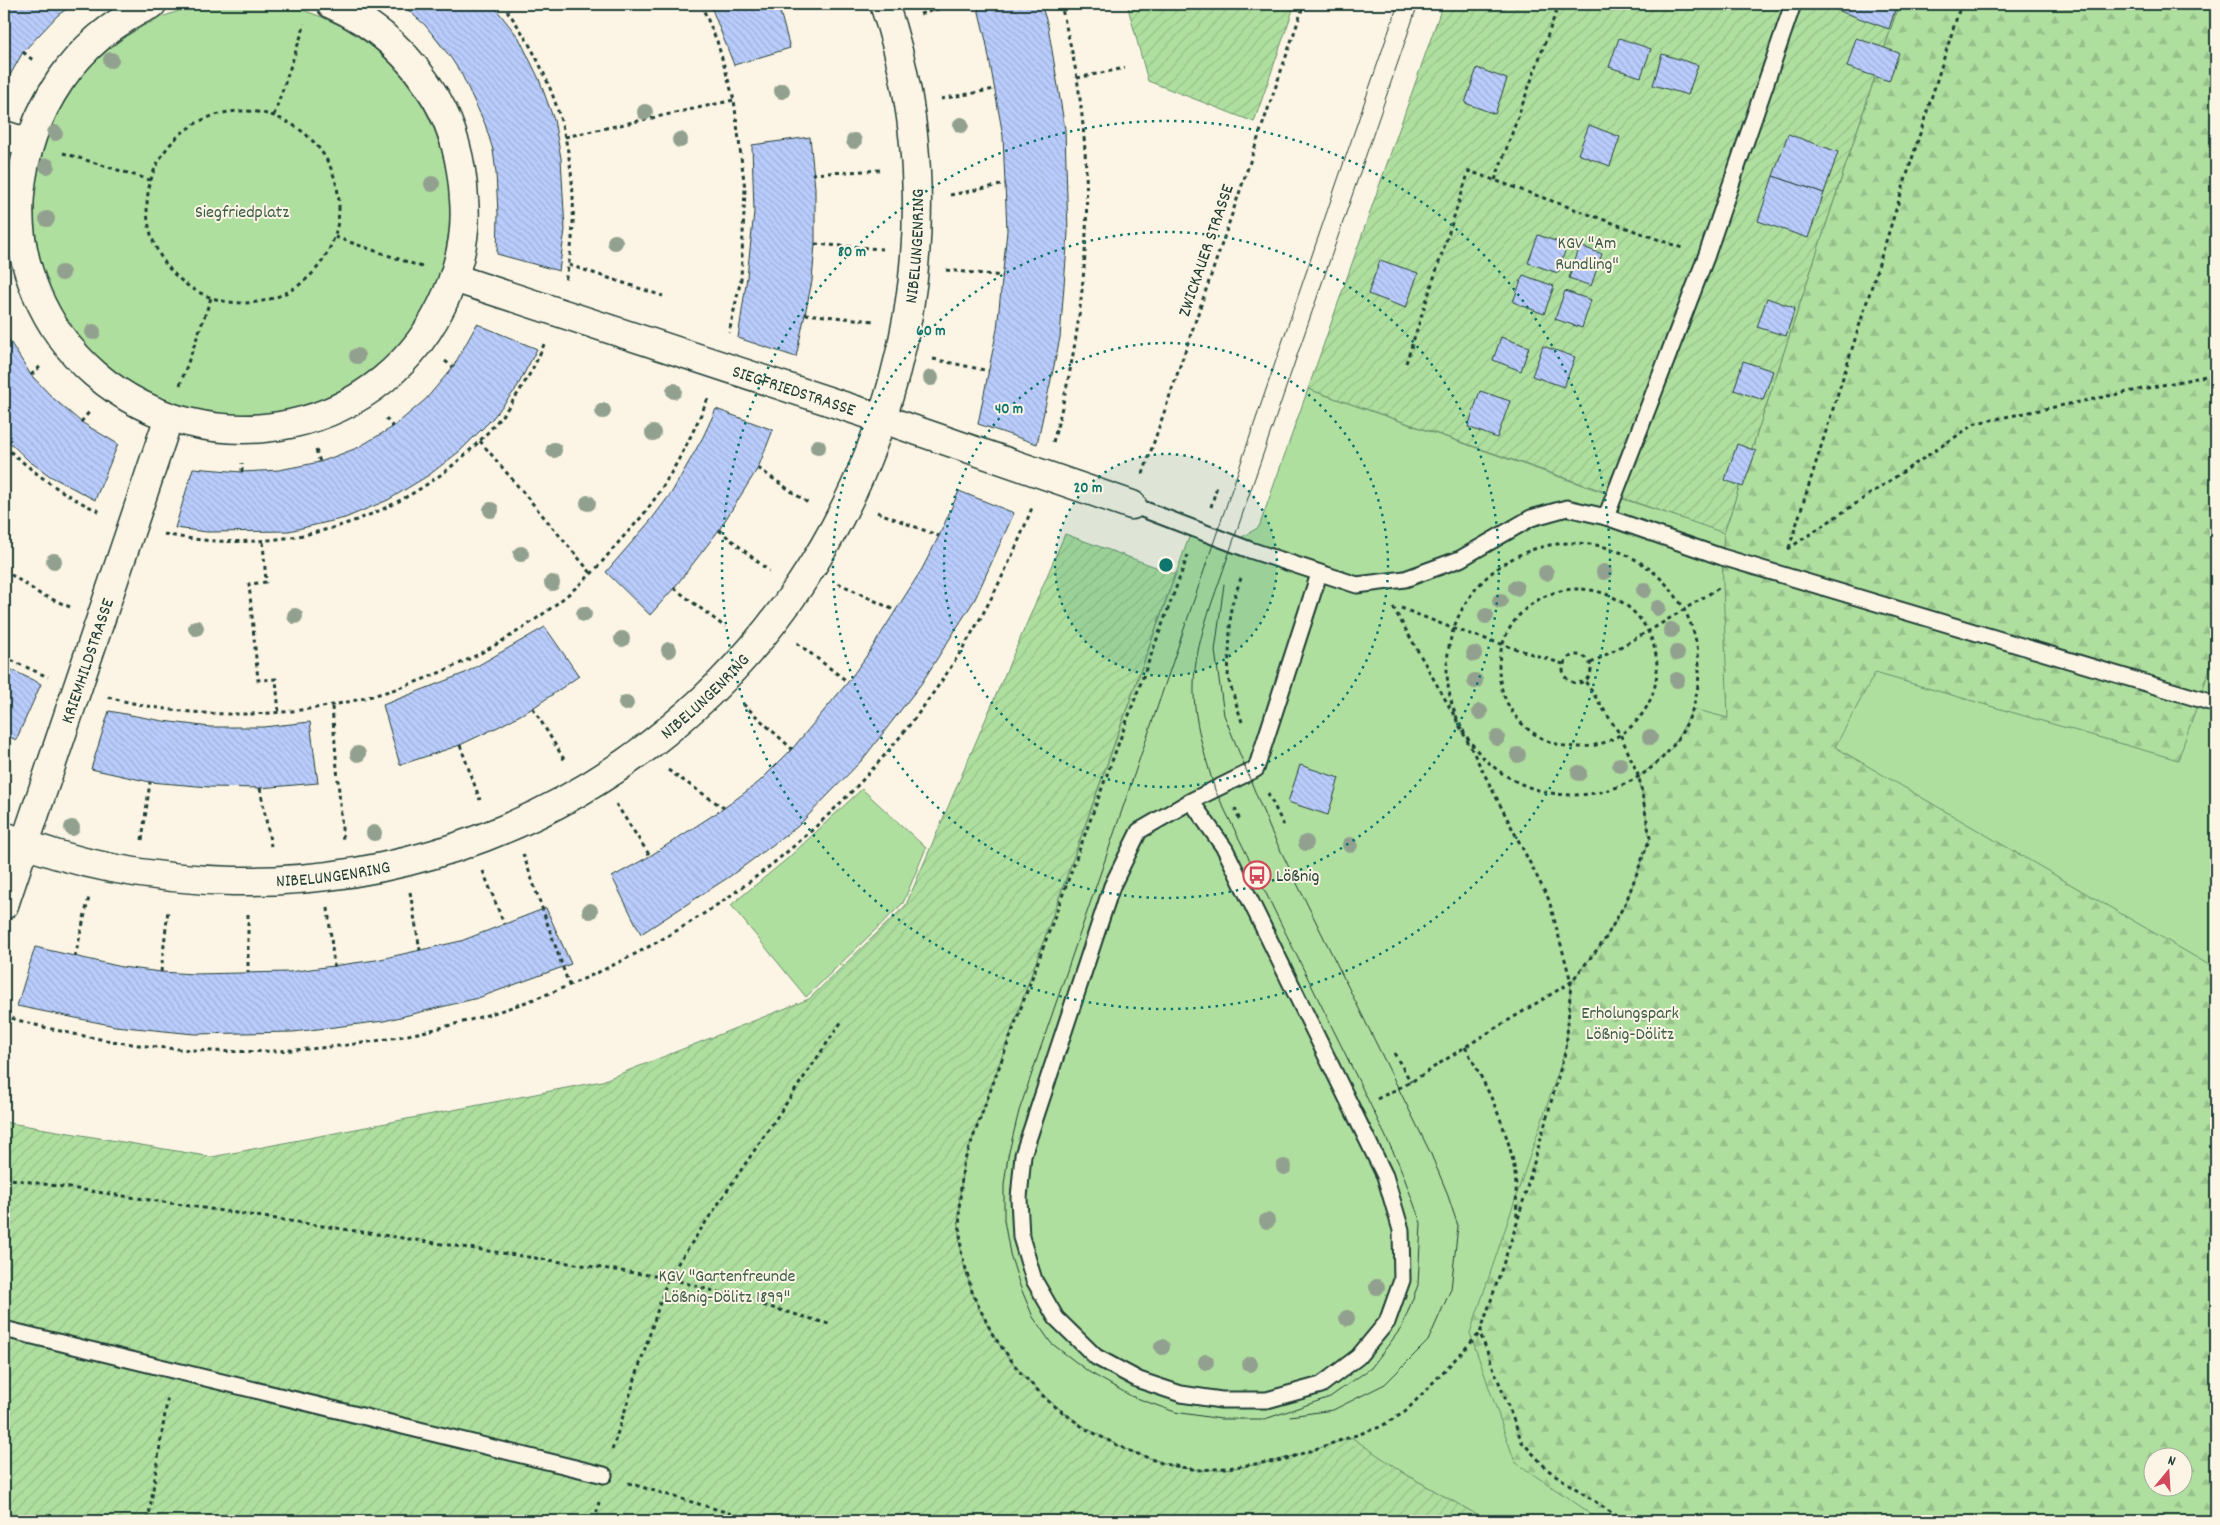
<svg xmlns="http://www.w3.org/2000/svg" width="2220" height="1525" font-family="Dekko,sans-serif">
<defs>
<pattern id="forest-firs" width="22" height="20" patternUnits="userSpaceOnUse" patternTransform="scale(1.25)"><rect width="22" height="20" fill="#afdf9f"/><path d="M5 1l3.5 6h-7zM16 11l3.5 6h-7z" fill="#96c08a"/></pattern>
<pattern id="garden-furrows" width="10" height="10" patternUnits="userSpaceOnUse" patternTransform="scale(1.25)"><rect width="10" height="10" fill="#afdf9f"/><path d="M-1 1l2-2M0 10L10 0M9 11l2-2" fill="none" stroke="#96c08a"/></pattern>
<pattern id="building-back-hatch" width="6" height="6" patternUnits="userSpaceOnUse" patternTransform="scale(1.25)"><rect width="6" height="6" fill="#baccfc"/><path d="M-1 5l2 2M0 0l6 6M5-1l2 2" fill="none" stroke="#9fb0d9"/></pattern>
</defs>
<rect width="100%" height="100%" fill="#fcf5e5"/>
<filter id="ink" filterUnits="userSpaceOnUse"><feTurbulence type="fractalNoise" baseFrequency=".02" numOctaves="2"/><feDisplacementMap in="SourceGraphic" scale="10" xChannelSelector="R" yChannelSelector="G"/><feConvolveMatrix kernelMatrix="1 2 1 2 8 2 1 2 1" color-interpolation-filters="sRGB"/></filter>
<g filter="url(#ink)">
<g fill="#afdf9f" stroke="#678e6a" fill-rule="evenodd">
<circle cx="242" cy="209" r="208"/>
<path d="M1899 4H2216V1521H1488L1407 1475 1351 1438C1302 1455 1253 1470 1200 1470 1180 1469 1160 1462 1141 1455 1053 1422 978 1346 961 1252 956 1223 960 1193 963 1165L1192 529 1232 543 1259 527 1308 389 1614 496 1724 532ZM2152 1458H2182V1488H2152Z"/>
<path d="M862 789 926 848 903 903 806 997 731 905 787 859Z"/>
</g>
<path fill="url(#forest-firs)" stroke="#678e6a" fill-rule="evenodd" d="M1899 4H2216V651L2178 760 1875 673 1835 747 2216 969V1521H1602L1515 1462 1470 1333 1566 1049 1571 982 1604 941 1626 903 1650 838 1639 777 1672 748 1693 709 1728 718 1722 557 1724 533ZM2152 1458H2182V1488H2152Z"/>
<g fill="url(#garden-furrows)" stroke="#678e6a">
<path d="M1127 4H1295L1254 122 1148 81Z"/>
<path d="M1443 4H1899L1724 533 1308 389Z"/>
<path d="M1065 534 1175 574 963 1165C960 1193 956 1223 961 1251 978 1346 1053 1422 1141 1455 1160 1462 1180 1469 1200 1470 1253 1470 1302 1455 1351 1437L1407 1475 1488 1521H4V1122L212 1157 602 1081 809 999 906 905Z"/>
</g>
<g fill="url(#building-back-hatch)" stroke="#1f3d34">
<path d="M4 4H74L58 15 23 52 4 86Z"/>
<path d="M401 4H492L519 38 539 79 554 120 561 158 565 230 559 271 497 254 498 214 496 173 493 150 485 124 462 75 451 58 425 25Z"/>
<path d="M710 4H778L790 48 734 65Z"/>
<path d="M977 4H1041L1048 26 1065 129 1068 233 1060 338 1037 444 978 424 997 329 1007 231 1003 136 986 41Z"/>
<path d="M1836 4H1897L1889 29 1834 9Z"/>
<path d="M1619 38 1651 49 1641 77 1609 67Z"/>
<path d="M1856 38 1899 53 1889 81 1847 67Z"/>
<path d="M1662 54 1698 65 1688 95 1653 85Z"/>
<path d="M1477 68 1507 79 1495 114 1465 103Z"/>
<path d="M1589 125 1620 137 1610 166 1578 154Z"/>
<path d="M1788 134 1838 152 1824 193 1773 176Z"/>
<path d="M810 137 815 188V244L812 281 796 357 738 338 747 277 754 212 752 145Z"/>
<path d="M1773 176 1824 193 1808 238 1758 221Z"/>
<path d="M1538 235 1567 245 1558 273 1528 263Z"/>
<path d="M1580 246 1602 254 1591 286 1569 278Z"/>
<path d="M1380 260 1418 273 1406 308 1368 294Z"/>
<path d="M1523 275 1554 286 1544 314 1513 302Z"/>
<path d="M1565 291 1591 300 1582 328 1555 319Z"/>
<path d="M1767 298 1795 308 1786 336 1757 327Z"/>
<path d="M477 324 537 349 516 389 492 419 460 451 429 475 388 500 345 518 289 531 207 532 175 528 193 468 242 472 279 470 320 462 357 448 393 427 426 399 453 367Z"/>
<path d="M4 332 31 375 53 398 81 422 118 444 95 500 50 476 29 461 4 437Z"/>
<path d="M1501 337 1529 347 1521 371 1493 360Z"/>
<path d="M1543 346 1575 357 1564 387 1532 376Z"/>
<path d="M1743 361 1773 371 1763 400 1734 390Z"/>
<path d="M1480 391 1510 401 1497 438 1468 427Z"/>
<path d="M716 409 773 430 758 468 719 530 674 588 650 615 606 572 651 520 672 492 703 437Z"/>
<path d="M1737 444 1756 451 1743 487 1725 480Z"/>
<path d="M959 491 1014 513 975 599 921 684 863 759 797 827 729 877 641 934 612 877 650 856 724 808 759 782 792 749 848 682 870 651 922 569 939 536Z"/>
<path d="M545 627 579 676 533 708 500 726 460 745 400 765 383 705 465 673Z"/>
<path d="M4 666 41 684 16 740 4 734Z"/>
<path d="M109 711 163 721 210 727H263L310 722 318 783 260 788 209 787 150 782 91 769Z"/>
<path d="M1300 765 1339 778 1328 815 1288 802Z"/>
<path d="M546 908 571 964 478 998 384 1021 293 1032 194 1034 115 1026 17 1006 35 947 122 967 161 972 194 974 289 972 376 960 461 941Z"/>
</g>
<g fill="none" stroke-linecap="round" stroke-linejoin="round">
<g stroke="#1f3d34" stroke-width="19">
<g id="service">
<path d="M1132 505 1250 550 1357 585 1405 579 1460 559 1531 518 1567 508 1606 517 1722 557 2216 704"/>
<path d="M1606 517 1706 257 1793 4"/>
<path d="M1191 801 1225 849 1385 1176 1401 1230 1402 1280 1387 1322 1358 1357 1321 1385 1267 1400H1221L1181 1394 1139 1380 1096 1357 1056 1318 1034 1280 1021 1237 1019 1198 1023 1155 1112 886 1139 831 1191 801 1256 769 1319 574"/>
<path d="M4 1329 604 1475"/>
</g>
</g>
<g stroke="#1f3d34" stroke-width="31">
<g id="minor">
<path d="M152 4C75 39 28 110 20 194 14 261 45 331 95 374 210 472 387 435 447 294 460 264 467 232 464 199 462 164 455 131 437 100 412 57 377 24 331 4"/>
<path d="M4 135 29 143"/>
<path id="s1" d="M454 278 883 419 1132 505"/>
<path id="s2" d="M4 836C77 866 155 879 233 881 547 886 813 678 894 378 927 258 925 122 884 4"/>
<path id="s3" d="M4 905 169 417"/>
</g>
</g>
<g stroke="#1f3d34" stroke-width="3" stroke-dasharray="4 4" stroke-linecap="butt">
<path d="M502 4C562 80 588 186 565 281"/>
<path d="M701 4 717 41 734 100 745 189 741 279 729 333"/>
<path d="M920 14 956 4"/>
<path d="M23 52 34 61"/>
<path d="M1077 78 1125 68"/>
<path d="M941 99 995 89"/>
<circle cx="243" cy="207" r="96"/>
<path d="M274 115 305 24"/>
<path d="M565 137 734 100"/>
<path d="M63 153 150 180"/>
<path d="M812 174 881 170"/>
<path d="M1495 180 1559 4"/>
<path d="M950 195 1006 184"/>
<path d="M335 237 422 267"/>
<path d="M815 244 882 249"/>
<path d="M569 265 663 296"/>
<path d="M946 270 1003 276"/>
<path d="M805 314 874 321"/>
<path d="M933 359 989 371"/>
<path d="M445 361 453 367"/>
<path d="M1406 363 1469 171 1682 248"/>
<path d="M31 375 42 365"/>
<path d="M180 385 211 298"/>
<path d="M386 418 393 427"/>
<path d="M81 422 90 411"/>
<path d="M480 441 591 573"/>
<path d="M1053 442C1086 324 1096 199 1077 78 1073 53 1066 28 1061 4"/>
<path d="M4 446C33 472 65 497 101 512"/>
<path d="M316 450 320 462"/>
<path d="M758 468 808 503"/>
<path d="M242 472V463"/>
<path d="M1143 474 1304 4"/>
<path d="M1211 507 1217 486"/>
<path d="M877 512 939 536"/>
<path d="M719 530 769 571"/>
<path d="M164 534C318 567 484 490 545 342"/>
<path d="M263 542 266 582 249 584 258 680 276 679 279 714"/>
<circle cx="1573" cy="669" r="126"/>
<path d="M1789 548 1961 4"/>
<path d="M1788 549 1976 423 2216 374"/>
<path d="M1188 555 963 1165 959 1209 961 1251 973 1295 993 1335 1019 1371 1048 1401 1084 1428 1125 1449 1164 1464 1198 1470 1227 1468 1283 1460 1380 1427 1405 1412 1480 1333"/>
<path d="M4 570 40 594 70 607"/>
<path d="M838 583 896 611"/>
<path d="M674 588 725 627"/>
<circle cx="1578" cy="668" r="79"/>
<path d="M1393 607 1454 715 1549 900 1571 982 1566 1049 1517 1223 1480 1333 1522 1442 1548 1470 1624 1521"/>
<path d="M1401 608 1452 628 1563 664"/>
<path d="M797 643 848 682"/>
<circle cx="1577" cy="669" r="14"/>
<path d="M4 657 48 677"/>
<path d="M1591 663 1649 631 1722 586"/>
<path d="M108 697C277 743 464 694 591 574 601 564 609 553 618 543 627 532 638 522 646 511 672 476 692 436 709 396"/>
<path d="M743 704 792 749"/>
<path d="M332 707 343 841"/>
<path d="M533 708 565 761"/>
<path d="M1242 722 1228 678 1231 607 1242 575"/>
<path d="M460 745 480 800"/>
<path d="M668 770 724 808"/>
<path d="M260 788 271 846"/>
<path d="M1268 793 1284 826"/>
<path d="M616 804 650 856"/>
<path d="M1235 808 1240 821"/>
<path d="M142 840 150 782"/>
<path d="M523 854 569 985"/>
<path d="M483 871 504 924"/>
<path d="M410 892 420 950"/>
<path d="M328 908 334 967"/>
<path d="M248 914V973"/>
<path d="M75 957 89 897"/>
<path d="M161 972 168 910"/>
<path d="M4 1016C425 1144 878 916 1033 505"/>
<path d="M1465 1047C1485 1083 1504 1120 1513 1161 1517 1180 1516 1201 1517 1219"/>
<path d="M1394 1053 1411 1082"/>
<path d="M1377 1099 1411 1082 1465 1047 1571 982 1604 941 1626 902 1650 838 1639 777 1621 736 1585 681"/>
<path d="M4 1178 668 1278 842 1021"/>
<path d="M612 1450 668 1278 829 1324"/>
<path d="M628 1483 756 1521"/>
<path d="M148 1521 168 1395"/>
<path d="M595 1521 599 1502"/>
</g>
<use href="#service" stroke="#fcf5e5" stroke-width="15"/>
<use href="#minor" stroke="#fcf5e5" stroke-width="28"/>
<g stroke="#1f3d34" stroke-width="1">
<path d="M1398 4 1019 1111 1008 1156 1004 1185V1220L1010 1254 1020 1286 1033 1317 1051 1343 1089 1372 1131 1396 1175 1412 1221 1419H1265L1330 1397 1371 1368 1402 1327 1418 1285 1421 1223 1399 1164 1369 1102 1215 790C1205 755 1193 721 1194 684 1195 643 1213 601 1226 562L1418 4"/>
<path d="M1224 584 1215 651 1224 715 1271 831 1430 1152 1446 1190 1458 1226 1451 1289 1428 1341 1385 1384 1333 1410 1290 1416"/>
</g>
</g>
<g fill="#92a18f">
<circle cx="111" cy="60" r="8"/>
<circle cx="782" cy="91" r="8"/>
<circle cx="645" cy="112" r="8"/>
<circle cx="961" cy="125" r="8"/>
<circle cx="55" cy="133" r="8"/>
<circle cx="680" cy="140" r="8"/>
<circle cx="854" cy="141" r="8"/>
<circle cx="47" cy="166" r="8"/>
<circle cx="432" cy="184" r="8"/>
<circle cx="47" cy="219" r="8"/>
<circle cx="615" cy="242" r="8"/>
<circle cx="62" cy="273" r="8"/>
<circle cx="93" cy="332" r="8"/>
<circle cx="357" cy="356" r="8"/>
<circle cx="931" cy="378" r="8"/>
<circle cx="674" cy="391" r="8"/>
<circle cx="603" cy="411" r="8"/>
<circle cx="653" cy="433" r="8"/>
<circle cx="818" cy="447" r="8"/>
<circle cx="554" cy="450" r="8"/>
<circle cx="588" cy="503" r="8"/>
<circle cx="491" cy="510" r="8"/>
<circle cx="521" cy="554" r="8"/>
<circle cx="54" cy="561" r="8"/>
<circle cx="1604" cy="572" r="8"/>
<circle cx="1546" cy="573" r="8"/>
<circle cx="552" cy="583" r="8"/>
<circle cx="1516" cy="588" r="8"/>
<circle cx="1644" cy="590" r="8"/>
<circle cx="1500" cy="601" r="8"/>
<circle cx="1658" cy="608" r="8"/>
<circle cx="584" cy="614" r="8"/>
<circle cx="295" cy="616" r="8"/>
<circle cx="1486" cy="616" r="8"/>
<circle cx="196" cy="628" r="8"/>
<circle cx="1671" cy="630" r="8"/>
<circle cx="622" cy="639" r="8"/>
<circle cx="669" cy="650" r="8"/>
<circle cx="1677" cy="653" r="8"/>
<circle cx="1474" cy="654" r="8"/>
<circle cx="1677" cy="680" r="8"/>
<circle cx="1475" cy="681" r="8"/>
<circle cx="626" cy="703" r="8"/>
<circle cx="1480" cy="712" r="8"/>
<circle cx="1650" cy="737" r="8"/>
<circle cx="1497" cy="738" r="8"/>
<circle cx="358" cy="754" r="8"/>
<circle cx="1518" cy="755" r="8"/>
<circle cx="1620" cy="765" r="8"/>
<circle cx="1579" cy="773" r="8"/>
<circle cx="72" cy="828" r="8"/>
<circle cx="374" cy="833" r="8"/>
<circle cx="1306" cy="843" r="8"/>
<circle cx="1350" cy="845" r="8"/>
<circle cx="590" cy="911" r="8"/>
<circle cx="1284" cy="1167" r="8"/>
<circle cx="1267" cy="1221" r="8"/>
<circle cx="1377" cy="1287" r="8"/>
<circle cx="1347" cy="1318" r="8"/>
<circle cx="1162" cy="1347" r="8"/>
<circle cx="1206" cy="1362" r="8"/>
<circle cx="1250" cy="1364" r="8"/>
</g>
</g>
<circle cx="1166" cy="565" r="111" fill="#0f766e" fill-opacity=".12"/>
<g fill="none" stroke="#0f766e" stroke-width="2.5" stroke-dasharray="2.5 5">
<circle cx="1166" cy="565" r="111"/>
<circle cx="1166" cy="565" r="222"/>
<circle cx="1166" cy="565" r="333"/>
<circle cx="1166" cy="565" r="444"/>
</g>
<defs>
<g id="bus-ring" transform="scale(1.4375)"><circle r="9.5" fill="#fcf5e5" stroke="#d1495b" stroke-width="1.5"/><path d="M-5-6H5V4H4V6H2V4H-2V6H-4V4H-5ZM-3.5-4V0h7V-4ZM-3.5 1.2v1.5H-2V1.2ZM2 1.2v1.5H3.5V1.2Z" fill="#d1495b"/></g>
</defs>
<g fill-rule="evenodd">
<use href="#bus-ring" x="1257" y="875"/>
</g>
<g text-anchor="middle" stroke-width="4" stroke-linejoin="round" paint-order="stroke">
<g font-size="18" fill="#3c5d49" stroke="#fcf5e5">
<text x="242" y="217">Siegfriedplatz</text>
<text x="1587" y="248">KGV "Am<tspan x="1587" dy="21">Rundling"</tspan></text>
<text x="1630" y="1018">Erholungspark<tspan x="1630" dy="21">Lößnig-Dölitz</tspan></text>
<text x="727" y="1281">KGV "Gartenfreunde<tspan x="727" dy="21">Lößnig-Dölitz 1899"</tspan></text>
</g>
<g font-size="18" fill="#1f3d34" stroke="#fcf5e5">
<text dy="6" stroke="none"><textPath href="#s2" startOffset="1264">NIBELUNGENRING</textPath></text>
<text transform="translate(1205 250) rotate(-71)" y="6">ZWICKAUER STRASSE</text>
<text dy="6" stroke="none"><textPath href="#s1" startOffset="358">SIEGFRIEDSTRASSE</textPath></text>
<text dy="6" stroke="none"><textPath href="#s3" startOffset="258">KRIEMHILDSTRASSE</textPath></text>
<text dy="6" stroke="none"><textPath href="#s2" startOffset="755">NIBELUNGENRING</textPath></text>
<text dy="6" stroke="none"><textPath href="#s2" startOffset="335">NIBELUNGENRING</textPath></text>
</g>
<g font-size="18" fill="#1f3d34" stroke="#fcf5e5" text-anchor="start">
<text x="1276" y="881">Lößnig</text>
</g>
</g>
<circle cx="1166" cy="565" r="8" fill="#0f766e" stroke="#fcf5e5" stroke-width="2.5"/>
<g font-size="15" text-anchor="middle" font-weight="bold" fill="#0f766e" stroke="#fcf5e5" stroke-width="4" stroke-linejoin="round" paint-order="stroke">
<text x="852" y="256">80 m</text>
<text x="931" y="335">60 m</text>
<text x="1009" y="413">40 m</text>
<text x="1088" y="492">20 m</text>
</g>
<rect width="2220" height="1525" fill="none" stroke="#fcf5e5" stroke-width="20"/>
<rect x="10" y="10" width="2200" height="1505" fill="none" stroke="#1f3d34" stroke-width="2" filter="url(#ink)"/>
<g transform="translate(2168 1472) rotate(18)"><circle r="24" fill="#fcf5e5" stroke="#a4ab9e"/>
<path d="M0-4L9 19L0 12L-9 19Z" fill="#d1495b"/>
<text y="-8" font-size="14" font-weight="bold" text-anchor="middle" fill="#1f3d34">N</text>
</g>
</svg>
